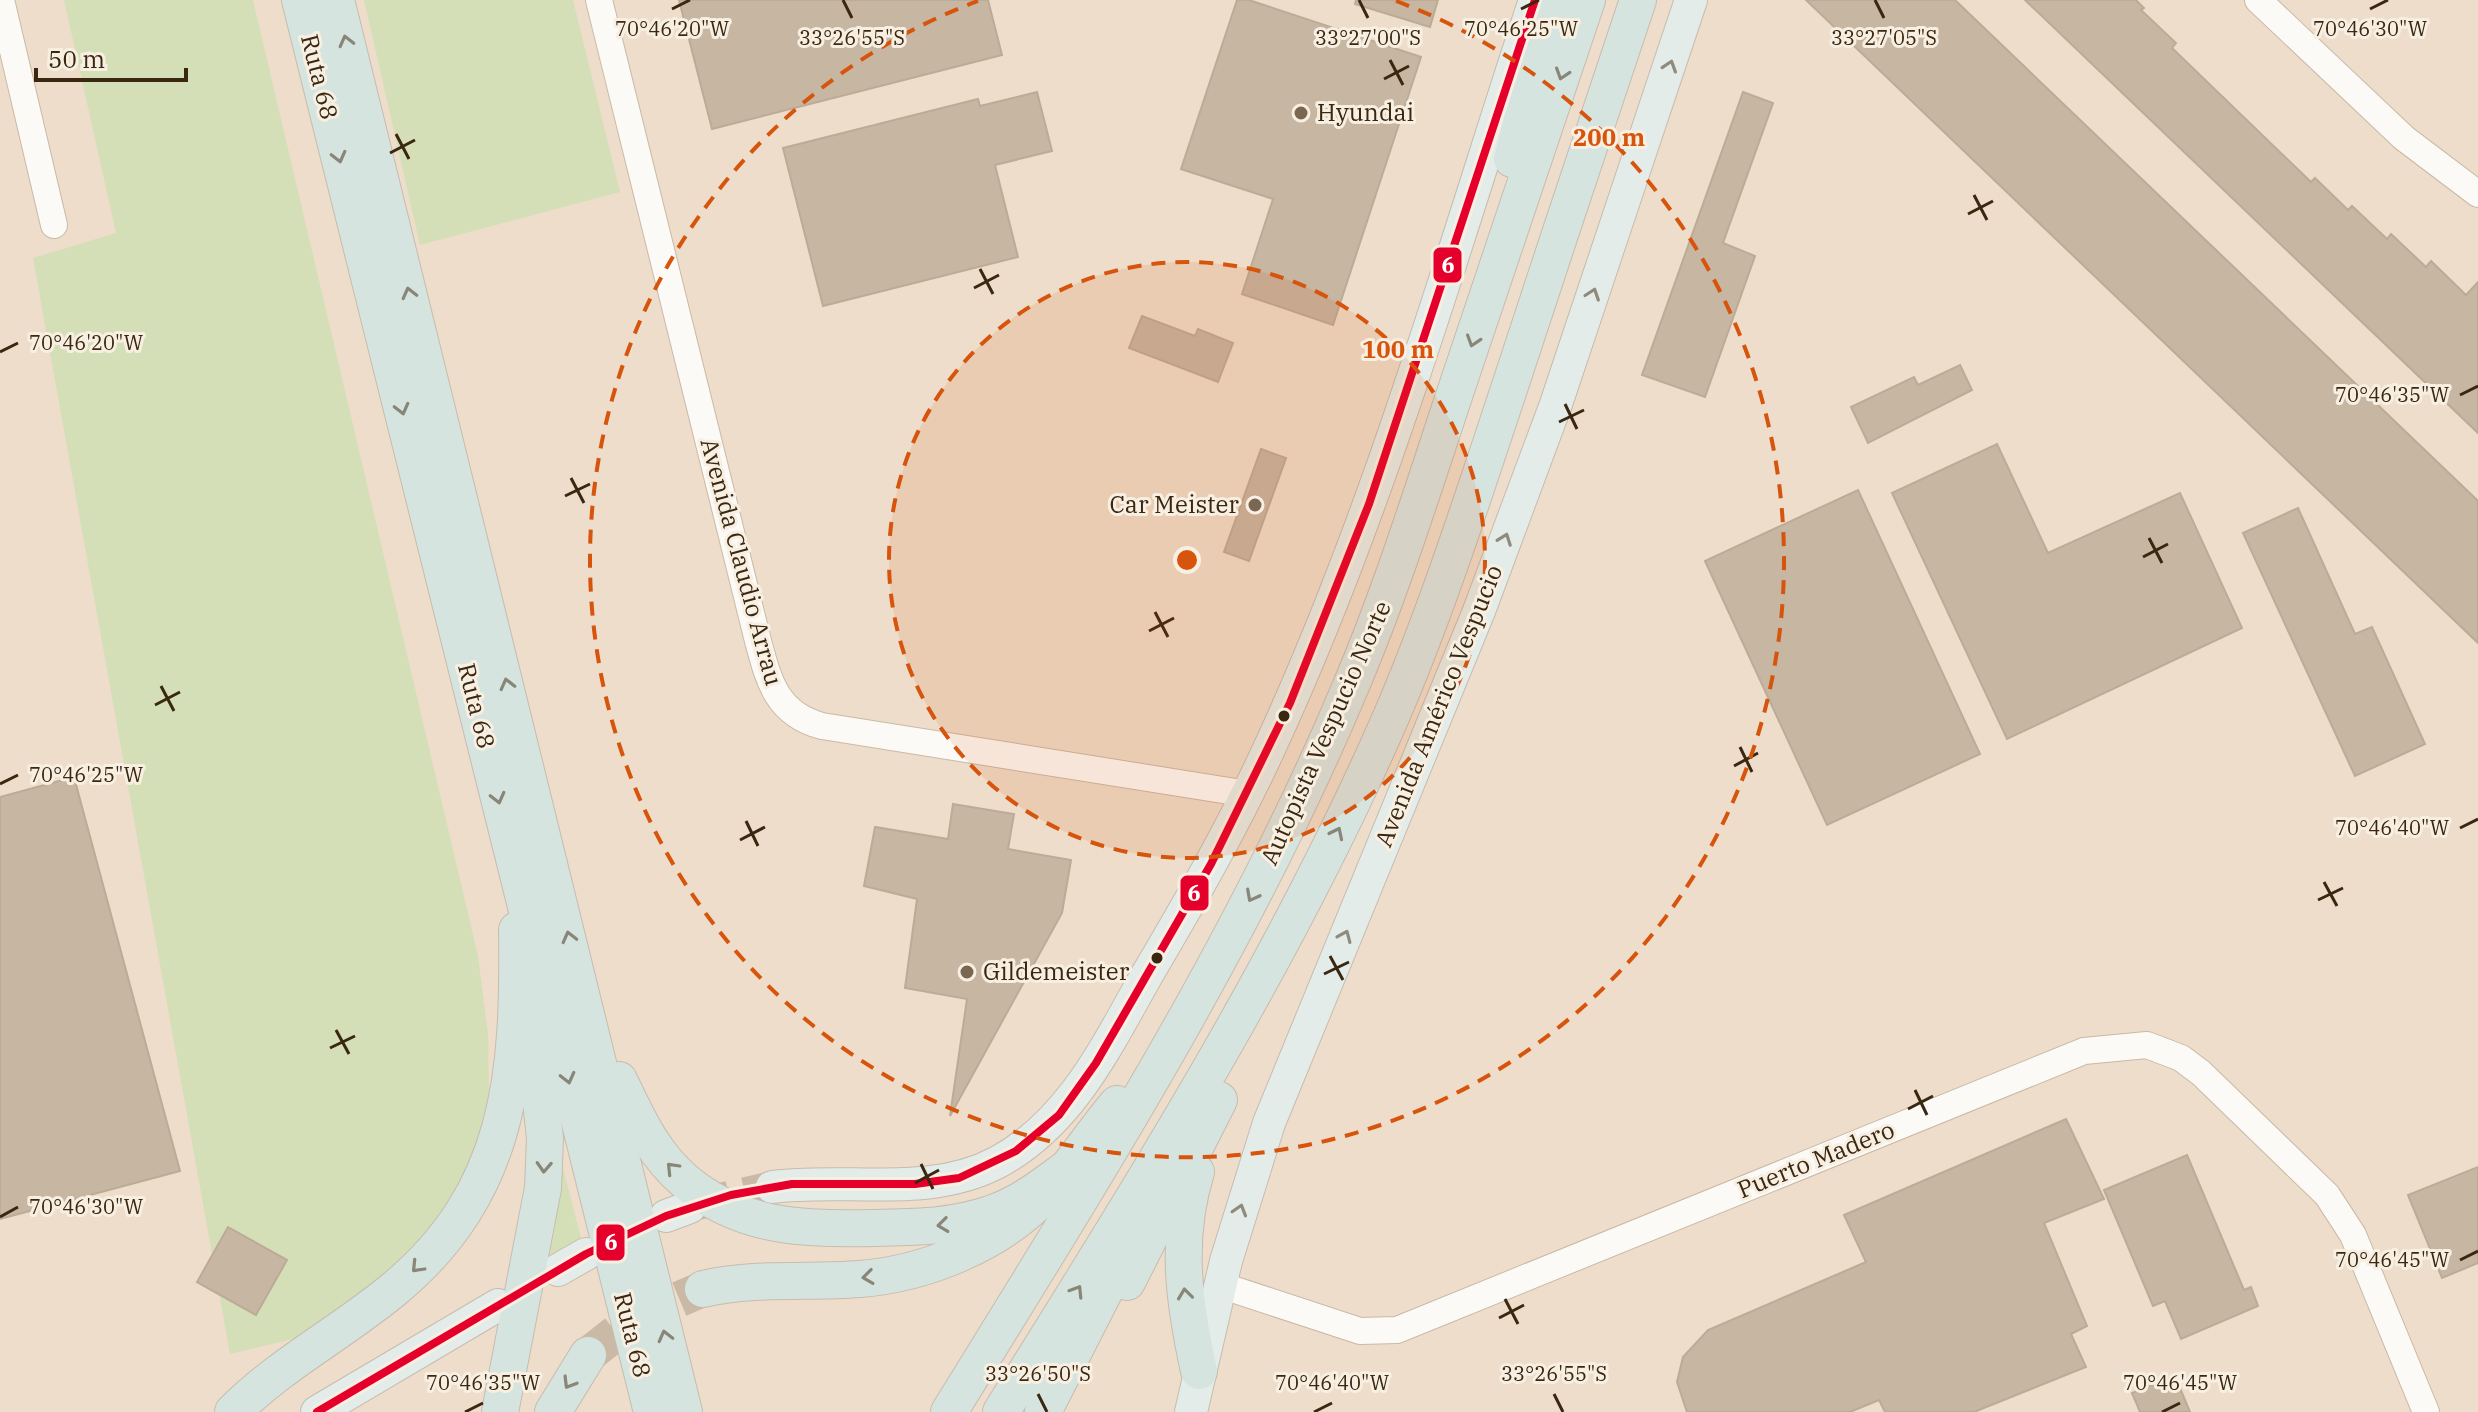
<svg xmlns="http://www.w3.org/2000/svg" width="2478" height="1412" font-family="'IBM Plex Serif',serif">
<rect width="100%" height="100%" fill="#edddca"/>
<g fill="#d5dfb7">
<path d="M64 0H253L478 956 488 1034 489 1096 477 1156 426 1247 331 1330 230 1354 33 258 116 233Z"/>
<path d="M364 0H573L620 192 420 245Z"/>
<path d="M556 1140 581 1238 543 1259Z"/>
</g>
<g fill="#c7b6a2" stroke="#bbab97" stroke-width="2">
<path d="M679 0H988L1002 55 712 129Z"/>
<path d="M1237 0H1249L1421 57 1333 325 1242 294 1273 199 1181 169Z"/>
<path d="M1356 0H1438L1430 27 1355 4Z"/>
<path d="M1806 0H1955L2478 501V643Z"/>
<path d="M2025 0H2136L2144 8 2141 10 2176 43 2172 48 2311 182 2315 178 2348 210 2352 206 2387 239 2391 234 2426 267 2431 261 2466 295 2478 282V433Z"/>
<path d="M1037 92 1052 151 995 165 1018 257 823 306 783 148 978 99 980 106Z"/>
<path d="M1743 92 1773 103 1723 243 1755 256 1705 397 1642 375Z"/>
<path d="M1142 316 1195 336 1198 329 1233 343 1218 382 1129 348Z"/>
<path d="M1960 365 1972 390 1868 443 1851 407 1914 377 1918 385Z"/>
<path d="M1997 444 2048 553 2180 493 2242 628 2007 739 1892 493Z"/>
<path d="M1261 449 1286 458 1249 561 1224 552Z"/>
<path d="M1858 490 1980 754 1827 825 1705 561Z"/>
<path d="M2298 508 2355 634 2372 627 2425 744 2355 776 2243 533Z"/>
<path d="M74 777 180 1171 0 1219V797Z"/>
<path d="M953 804 1014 814 1008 849 1071 860 1062 913 950 1116 967 999 905 988 917 899 864 886 875 827 948 839Z"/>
<path d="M2066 1119 2104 1199 2044 1223 2087 1326 2071 1334 2086 1367 1974 1412H1885L1879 1400 1850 1412H1687L1677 1382 1683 1357 1708 1330 1866 1262 1844 1215Z"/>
<path d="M2187 1155 2244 1290 2251 1287 2258 1306 2181 1339 2165 1301 2153 1306 2104 1190Z"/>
<path d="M2478 1167V1263L2442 1278 2408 1195Z"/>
<path d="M228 1227 287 1260 256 1315 197 1282Z"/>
<path d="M2175 1376 2190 1412H2140L2132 1393Z"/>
</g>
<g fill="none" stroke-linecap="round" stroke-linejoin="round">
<path stroke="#c9b9a5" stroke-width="32" stroke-dasharray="32 16" stroke-linecap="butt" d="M698 1204 772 1187"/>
<path stroke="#c9b9a5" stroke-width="36" stroke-dasharray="36 18" stroke-linecap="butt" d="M588 1355 635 1318 703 1289"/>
<g stroke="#cab9a5" stroke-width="28">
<g id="minor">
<path d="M1 0 54 225"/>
<path d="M599 0 758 641C769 682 777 714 822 726L1248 794"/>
<path d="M2258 0 2404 138 2478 194"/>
<path d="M1220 1285 1360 1331 1397 1330 2084 1051 2147 1045 2181 1058 2201 1073 2327 1195 2353 1235 2426 1412"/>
</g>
</g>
<g stroke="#c6bcaf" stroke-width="34">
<g id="major">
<path d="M772 1187C847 1177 929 1199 998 1162 1072 1122 1108 1043 1148 973 1191 900 1233 827 1268 751 1380 510 1452 252 1535 0"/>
<path d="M666 1216 690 1207"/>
<path d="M558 1270 586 1254"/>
<path d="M317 1412 498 1305"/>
<path d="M1191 1412 1226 1261 1269 1123 1479 611 1556 404 1691 0"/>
</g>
</g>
<g stroke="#c6bcaf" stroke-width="38">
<g id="highway">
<path d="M300 0 652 1412"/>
<path d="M336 0 684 1412"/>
<path d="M1512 159 1552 0"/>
<path d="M619 1080C637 1117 652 1153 685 1181 742 1229 805 1229 875 1228 915 1227 953 1227 990 1214 1018 1205 1040 1188 1063 1171"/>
<path d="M1196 1172C1175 1240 1184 1302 1199 1371"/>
<path d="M1127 1282 1219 1100"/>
<path d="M703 1289C755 1277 808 1283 860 1279 924 1274 996 1245 1041 1199 1069 1170 1091 1135 1117 1104"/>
<path d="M233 1412C281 1364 341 1333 393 1290 512 1192 519 1073 517 930"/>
<path d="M500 1412 543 1188 545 1138 533 1027"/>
<path d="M553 1412 588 1355"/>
<path d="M949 1412C1094 1177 1243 943 1350 688 1391 592 1422 492 1455 393 1499 262 1543 131 1587 0"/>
<path d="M1001 1412C1142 1186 1284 962 1391 717 1437 610 1473 497 1510 386 1552 257 1595 129 1638 0"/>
<path d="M1043 1412 1126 1249"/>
</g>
</g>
<use href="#minor" stroke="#fcfaf7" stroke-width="26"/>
<use href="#major" stroke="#e4ece9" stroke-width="32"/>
<use href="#highway" stroke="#d6e4e0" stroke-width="36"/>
<g stroke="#f8efe3" stroke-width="14">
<path id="bus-1" d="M317 1412 586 1254 666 1216 731 1195 792 1184H915L959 1178 1016 1151 1059 1115 1096 1063 1211 864 1290 703 1369 504 1535 0"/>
</g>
<use href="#bus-1" stroke="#e4002b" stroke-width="8"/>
</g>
<defs><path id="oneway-chevron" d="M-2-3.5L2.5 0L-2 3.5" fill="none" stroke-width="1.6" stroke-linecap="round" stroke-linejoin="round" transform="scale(2)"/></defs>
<g stroke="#888678">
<use href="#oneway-chevron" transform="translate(346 41) rotate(-104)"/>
<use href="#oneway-chevron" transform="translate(1562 74) rotate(108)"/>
<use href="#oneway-chevron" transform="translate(339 157) rotate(76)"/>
<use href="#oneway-chevron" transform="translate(409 293) rotate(-104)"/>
<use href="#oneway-chevron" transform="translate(1473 341) rotate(108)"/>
<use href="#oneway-chevron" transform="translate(402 409) rotate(76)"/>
<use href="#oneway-chevron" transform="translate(507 684) rotate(-104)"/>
<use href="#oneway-chevron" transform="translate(498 798) rotate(76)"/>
<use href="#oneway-chevron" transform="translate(1337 833) rotate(-64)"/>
<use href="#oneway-chevron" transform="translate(1252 896) rotate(118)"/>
<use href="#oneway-chevron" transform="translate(569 937) rotate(-104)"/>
<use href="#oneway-chevron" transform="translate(568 1078) rotate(76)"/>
<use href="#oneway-chevron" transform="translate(544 1167) rotate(93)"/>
<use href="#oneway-chevron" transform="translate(672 1168) rotate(-134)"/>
<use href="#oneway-chevron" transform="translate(943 1225) rotate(173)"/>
<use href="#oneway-chevron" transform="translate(417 1267) rotate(134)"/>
<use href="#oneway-chevron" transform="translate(868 1277) rotate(173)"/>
<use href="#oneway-chevron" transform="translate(1077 1291) rotate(-58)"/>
<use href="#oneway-chevron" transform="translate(1185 1294) rotate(-97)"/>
<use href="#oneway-chevron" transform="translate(665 1336) rotate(-104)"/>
<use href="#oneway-chevron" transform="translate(569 1383) rotate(121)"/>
</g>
<g stroke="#8f8a7c">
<use href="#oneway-chevron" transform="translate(1670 66) rotate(-72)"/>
<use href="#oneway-chevron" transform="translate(1593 294) rotate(-71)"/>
<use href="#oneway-chevron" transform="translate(1505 539) rotate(-70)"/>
<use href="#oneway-chevron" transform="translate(1345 936) rotate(-67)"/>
<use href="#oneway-chevron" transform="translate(1240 1210) rotate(-73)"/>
</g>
<path fill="none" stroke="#3a2710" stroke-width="3" d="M843 0 852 18M1359 0 1368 18M1875 0 1884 18M672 9 690 0M1521 9 1539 0M2370 9 2388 0M1390 60 1403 85M1384 79 1409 66M396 134 409 159M390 153 415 140M1974 195 1987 220M1968 214 1993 201M980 269 993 294M974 288 999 275M0 352 18 343M2460 395 2478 386M1565 404 1577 429M1559 422 1584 410M571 478 584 503M565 496 590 484M2149 538 2162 563M2143 557 2168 544M1155 612 1168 637M1149 631 1174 618M161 686 174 711M155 705 180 692M1740 747 1752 772M1734 766 1758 753M0 784 18 775M746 821 758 846M2460 828 2478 819M740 840 765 827M2324 882 2337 906M2318 900 2343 888M1330 956 1343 980M1324 974 1349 962M336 1030 349 1054M330 1048 355 1036M1915 1090 1927 1115M1908 1109 1933 1096M921 1164 933 1189M915 1183 939 1170M0 1217 18 1207M2460 1260 2478 1251M1505 1299 1518 1324M1499 1318 1524 1305M1038 1394 1047 1412M1554 1394 1563 1412M465 1412 483 1403M1314 1412 1332 1403M2162 1412 2180 1403"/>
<circle cx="1187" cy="560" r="298" fill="#d7540c" fill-opacity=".12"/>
<g fill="none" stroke="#d7540c" stroke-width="4" stroke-dasharray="14 10">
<circle cx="1187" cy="560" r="298"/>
<path d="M1396 1A597 597 0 1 1 978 1"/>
</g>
<g fill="#796751" stroke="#f8efe3" stroke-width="3">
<circle cx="1301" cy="113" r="8"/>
<circle cx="1255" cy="505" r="8"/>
<circle cx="967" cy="972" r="8"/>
</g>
<g fill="#3a2710" stroke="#f8efe3" stroke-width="3">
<circle cx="1284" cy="716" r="7"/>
<circle cx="1157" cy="958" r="7"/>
</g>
<g text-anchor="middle" stroke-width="6" stroke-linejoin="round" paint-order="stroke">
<g font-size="24" fill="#3a2710" stroke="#f8efe3">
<text transform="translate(319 77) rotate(76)" y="8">Ruta 68</text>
<text transform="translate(741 562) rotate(75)" y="8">Avenida Claudio Arrau</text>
<text transform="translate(476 706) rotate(76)" y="8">Ruta 68</text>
<text transform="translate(1439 706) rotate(-68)" y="8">Avenida Américo Vespucio</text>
<text transform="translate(1326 733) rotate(-66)" y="8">Autopista Vespucio Norte</text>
<text transform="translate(1816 1160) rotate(-22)" y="8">Puerto Madero</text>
<text transform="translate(632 1335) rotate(76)" y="8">Ruta 68</text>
</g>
<g font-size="24" fill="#3a2710" stroke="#f8efe3" text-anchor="start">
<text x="1317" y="121">Hyundai</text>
<text x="1239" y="513" text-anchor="end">Car Meister</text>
<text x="983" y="980">Gildemeister</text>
</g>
</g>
<g font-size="20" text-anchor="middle" fill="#3a2710" stroke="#f8efe3" stroke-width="6" stroke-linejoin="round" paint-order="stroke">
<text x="672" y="36">70°46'20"W</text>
<text x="1521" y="36">70°46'25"W</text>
<text x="2370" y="36">70°46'30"W</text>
<text x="852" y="45">33°26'55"S</text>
<text x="1368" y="45">33°27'00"S</text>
<text x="1884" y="45">33°27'05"S</text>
<text x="86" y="350">70°46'20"W</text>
<text x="2392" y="402">70°46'35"W</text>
<text x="86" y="782">70°46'25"W</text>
<text x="2392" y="835">70°46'40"W</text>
<text x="86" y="1214">70°46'30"W</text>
<text x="2392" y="1267">70°46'45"W</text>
<text x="1038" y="1381">33°26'50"S</text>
<text x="1554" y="1381">33°26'55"S</text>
<text x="483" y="1390">70°46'35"W</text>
<text x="1332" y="1390">70°46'40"W</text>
<text x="2180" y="1390">70°46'45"W</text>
</g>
<circle cx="1187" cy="560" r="12" fill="#d7540c" stroke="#f8efe3" stroke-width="4"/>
<g font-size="24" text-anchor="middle" font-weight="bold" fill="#d7540c" stroke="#f8efe3" stroke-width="6" stroke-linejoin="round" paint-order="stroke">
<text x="1609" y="146">200 m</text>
<text x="1398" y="358">100 m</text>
</g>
<g stroke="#f8efe3" stroke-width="3">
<rect x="1432" y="246" width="31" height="38" rx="8" fill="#e4002b"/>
<rect x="1179" y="874" width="31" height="38" rx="8" fill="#e4002b"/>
<rect x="595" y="1223" width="31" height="39" rx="8" fill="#e4002b"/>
</g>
<g font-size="22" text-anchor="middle" font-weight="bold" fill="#fff">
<text x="1448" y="273">6</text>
<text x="1194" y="901">6</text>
<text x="611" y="1250">6</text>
</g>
<path d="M36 68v12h150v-12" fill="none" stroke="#3a2710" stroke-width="4"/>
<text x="48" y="68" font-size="24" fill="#3a2710" stroke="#f8efe3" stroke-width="6" paint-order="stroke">50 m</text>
</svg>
